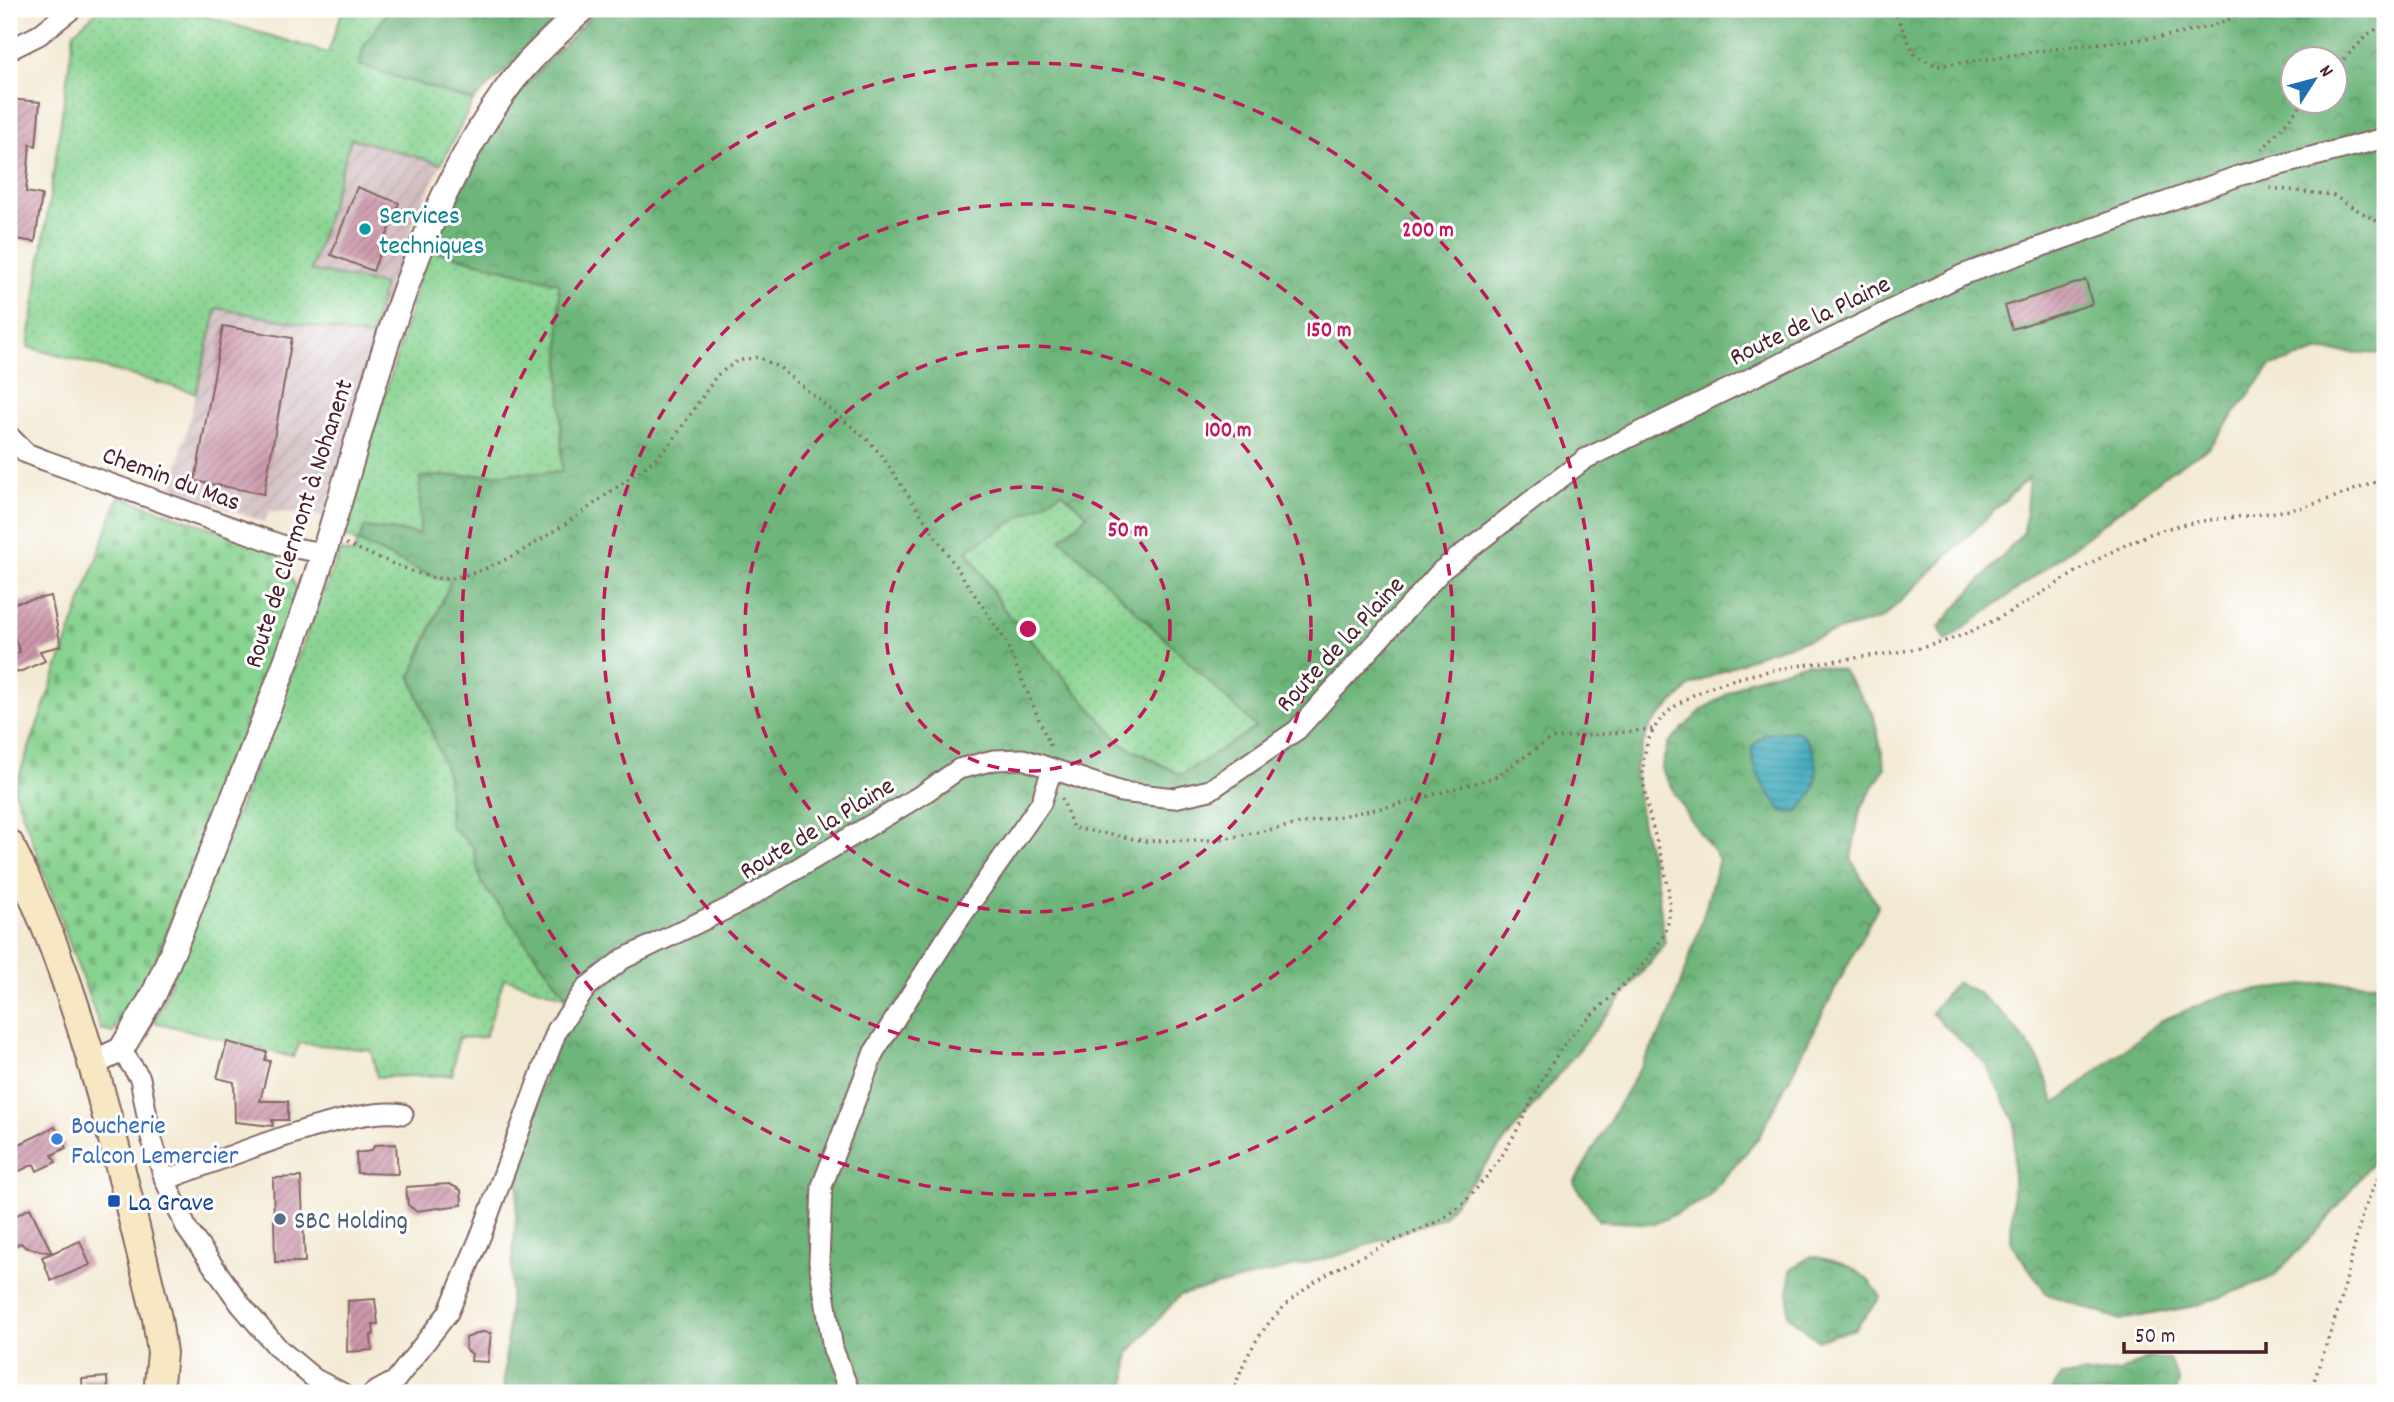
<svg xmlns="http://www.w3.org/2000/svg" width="2394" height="1402" font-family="Dekko,sans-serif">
<defs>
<pattern id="industrial-furrows" width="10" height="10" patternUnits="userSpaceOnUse" patternTransform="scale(1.75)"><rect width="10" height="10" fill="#d2bec1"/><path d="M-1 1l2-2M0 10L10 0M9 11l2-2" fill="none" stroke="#b6a3a6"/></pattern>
<pattern id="grass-dots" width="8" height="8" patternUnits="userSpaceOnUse" patternTransform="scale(1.75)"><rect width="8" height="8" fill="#87d390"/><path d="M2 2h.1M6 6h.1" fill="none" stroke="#76b57c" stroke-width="1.8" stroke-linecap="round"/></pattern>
<pattern id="forest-crowns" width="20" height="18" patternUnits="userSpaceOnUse" patternTransform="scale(1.75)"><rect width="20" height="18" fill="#6db57a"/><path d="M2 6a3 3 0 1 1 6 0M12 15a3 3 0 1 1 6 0" fill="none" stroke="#5c9364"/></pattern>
<pattern id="cemetery-stones" width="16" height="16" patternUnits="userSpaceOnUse" patternTransform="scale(1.75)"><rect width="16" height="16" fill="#87d390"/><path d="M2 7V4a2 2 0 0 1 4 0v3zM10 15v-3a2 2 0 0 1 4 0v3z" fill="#76b57c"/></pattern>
<pattern id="water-rules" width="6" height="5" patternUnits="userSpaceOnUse" patternTransform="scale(1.75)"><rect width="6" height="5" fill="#3caabb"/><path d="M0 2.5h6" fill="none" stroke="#348a98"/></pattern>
<pattern id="building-hatch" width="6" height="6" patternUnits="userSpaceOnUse" patternTransform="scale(1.75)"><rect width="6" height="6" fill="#cb97ab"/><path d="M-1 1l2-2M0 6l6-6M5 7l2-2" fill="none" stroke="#a77b8b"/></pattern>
</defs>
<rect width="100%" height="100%" fill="#fff"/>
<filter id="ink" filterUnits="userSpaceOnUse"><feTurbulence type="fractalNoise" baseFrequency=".0143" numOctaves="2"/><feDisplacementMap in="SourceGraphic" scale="14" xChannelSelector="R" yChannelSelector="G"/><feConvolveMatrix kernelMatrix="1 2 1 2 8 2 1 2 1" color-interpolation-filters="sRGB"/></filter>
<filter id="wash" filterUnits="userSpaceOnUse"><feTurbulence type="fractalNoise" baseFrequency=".00686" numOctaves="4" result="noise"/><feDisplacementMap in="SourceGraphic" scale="28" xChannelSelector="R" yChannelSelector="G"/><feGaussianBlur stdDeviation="1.57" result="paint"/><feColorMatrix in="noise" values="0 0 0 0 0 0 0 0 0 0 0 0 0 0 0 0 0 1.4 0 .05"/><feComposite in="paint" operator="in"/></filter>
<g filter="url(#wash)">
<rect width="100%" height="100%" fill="#f2e9d2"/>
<path fill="url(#industrial-furrows)" d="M351 137 441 164 414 220 324 516 269 511 265 522 172 489 217 308 371 337 311 270Z"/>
<g fill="url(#grass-dots)" stroke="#68795e" stroke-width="2">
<path d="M100 9H182L328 53 343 9H390L364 46 360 65 473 101 441 164 351 138 311 270 384 285 371 337 217 308 196 393 28 347 74 32Z"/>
<path d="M427 249 559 283 562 472 420 477V534L365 527 451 580 411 677 448 776 450 825 473 847 481 882 567 997 504 978 485 1037 458 1038 452 1075 377 1077 371 1050 300 1043 293 1057 155 1022 340 551 355 554 357 542 343 535C369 439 403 345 427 249Z"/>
<path d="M1062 492 1088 515 1062 539 1257 727 1181 775 1122 744 1002 607 967 549Z"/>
</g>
<g fill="url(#forest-crowns)" stroke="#5c6a52" stroke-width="2" fill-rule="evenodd">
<path d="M390 9H540L552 25 473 101 359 65 364 46Z"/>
<path d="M597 9H2385V354L2321 351 2271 366 2209 447 2169 472 2045 569 1946 641 1939 627 2024 532 2029 477 1883 618 1765 652 1690 686 1649 727 1635 767 1641 821 1656 877 1665 944 1443 1217 1343 1254 1180 1295 1129 1352 1125 1393H503L520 1163 567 997 481 882 473 847 450 825 448 776 411 677 451 580 436 578 358 542 365 527 420 534V477L562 472 559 283 427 249 510 101ZM2292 60H2334V102H2292ZM1062 492 1087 515 1061 539 1256 727 1181 775 1122 744 1002 607 967 550Z"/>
<path d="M1807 663 1842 670 1873 713 1885 767 1860 810 1851 859 1878 906 1758 1139 1705 1200 1654 1224 1599 1221 1574 1183 1668 1019 1701 924 1719 859 1689 818 1661 769 1668 743 1702 710 1749 680Z"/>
<path d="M2335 982 2376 983 2385 1008V1124L2373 1161 2323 1225 2273 1277 2200 1305 2120 1320 2047 1294 2011 1243 2015 1122 1985 1063 1931 1013 1955 983C1984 988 2026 1037 2040 1063 2047 1076 2050 1092 2055 1104L2162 1020 2229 993Z"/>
<path d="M1811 1256C1845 1263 1862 1267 1881 1297L1855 1329 1817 1340 1788 1315 1790 1270Z"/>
<path d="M2147 1358 2169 1359 2179 1381 2176 1393H2050L2061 1376 2119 1372Z"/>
</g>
<path fill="url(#cemetery-stones)" stroke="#68795e" stroke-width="2" d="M119 496 277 551 298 591 148 980 112 1033 101 1030 14 790Z"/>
<path fill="url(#water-rules)" stroke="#436473" stroke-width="2" d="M1781 732H1800C1824 758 1822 790 1796 813L1784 812C1769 796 1750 769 1752 747L1765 734Z"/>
<g id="blocks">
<g fill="url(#building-hatch)">
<path d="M9 99 40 102 36 146 30 144 26 192 42 195 35 242 9 238Z"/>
<path d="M357 187 399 203 373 271 331 255Z"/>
<path d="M2086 280 2092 304 2012 329 2005 306Z"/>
<path d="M223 326 292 338 264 494 195 481Z"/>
<path d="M51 596 61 646 40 651 45 661 17 673 9 657 20 652 9 625V604Z"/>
<path d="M227 1042 267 1052 265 1060 270 1061 260 1101H288V1120H272L273 1126 235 1122 234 1082 217 1078Z"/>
<path d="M55 1127 66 1148 52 1155 56 1162 37 1171 34 1164 9 1176V1149Z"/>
<path d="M396 1144 398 1174 357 1173 356 1153 371 1151 375 1145Z"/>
<path d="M301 1177 305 1262H275L273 1178Z"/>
<path d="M449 1184 461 1190 462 1205 416 1211 408 1205 406 1187Z"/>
<path d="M30 1208 52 1253 80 1241 90 1265 51 1281 42 1257 52 1253 25 1247 21 1243 9 1248V1219Z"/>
<path d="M375 1299 378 1324H373L374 1334 371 1335 372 1350 347 1352 348 1301Z"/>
<path d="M481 1332 491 1333 488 1362 471 1361 472 1354 465 1349 466 1338Z"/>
<path d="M107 1377 108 1393H83L82 1379Z"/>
</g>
</g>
</g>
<g filter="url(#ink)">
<use href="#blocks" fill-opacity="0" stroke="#856665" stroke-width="2"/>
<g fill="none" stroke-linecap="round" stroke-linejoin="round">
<g stroke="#856665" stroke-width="23">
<g id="minor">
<path d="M9 50 39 35 72 9"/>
<path d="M9 436 26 453 44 460 284 546 323 553"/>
<path d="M121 1050 140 1078 151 1137 165 1180 187 1229 241 1305 279 1349 315 1379 342 1393"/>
<path d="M165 1180C219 1161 353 1104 403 1114"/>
<path d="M373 1393 395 1381 448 1313 481 1235 557 1030 587 987 623 959 739 903 923 794 959 769 994 760 1023 759 1121 792 1174 798 1210 790 1297 730 1442 570 1585 459 1962 275 2241 175 2385 138"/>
<path d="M850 1393 833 1349 819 1262 822 1186 874 1052 953 928 1041 803 1052 769"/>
</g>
</g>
<g stroke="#856665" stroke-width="28">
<path id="tertiary" d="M91 1064 121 1050 154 994 175 946C220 829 269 714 310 595 368 425 398 243 503 94 525 62 555 36 583 9"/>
</g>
<g stroke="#856665" stroke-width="32">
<path id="secondary" d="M9 844C83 991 118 1159 157 1318L162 1353 158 1393"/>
</g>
<g stroke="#856665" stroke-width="3.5" stroke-dasharray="2 5" stroke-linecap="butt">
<path d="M1893 9 1915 55 1936 66C1985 60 2035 51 2084 45 2145 38 2194 39 2250 9"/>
<path d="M2334 69 2370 33 2385 24"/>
<path d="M2262 150 2304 102"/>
<path d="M2270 188 2332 195 2385 226"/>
<path d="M346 544C369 553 415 575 436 578 495 585 601 497 649 464L669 446 717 375 737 361 758 357 780 368 869 441 884 459 1005 640 1052 750"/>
<path d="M1062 798 1073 828 1146 841 1217 840 1397 805 1495 777 1550 739 1654 729"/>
<path d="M1233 1393C1259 1305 1322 1272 1401 1238 1426 1227 1453 1217 1471 1195 1483 1181 1497 1165 1506 1149 1529 1112 1543 1069 1572 1035 1597 1007 1661 957 1668 923 1680 865 1619 787 1654 729 1694 662 1854 664 1924 647 2004 629 2070 567 2145 536 2194 516 2248 519 2299 508 2328 501 2357 488 2385 479"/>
<path d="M2310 1393 2341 1301 2363 1211 2385 1162"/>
</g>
<use href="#minor" stroke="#fff" stroke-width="19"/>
<use href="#tertiary" stroke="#fff" stroke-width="24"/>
<use href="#secondary" stroke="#f8e7c3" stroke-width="28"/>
</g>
</g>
<g fill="none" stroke="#c2185b" stroke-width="3.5" stroke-dasharray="12 9">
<circle cx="1028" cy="629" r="142"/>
<circle cx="1028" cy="629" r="283"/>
<circle cx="1028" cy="629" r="425"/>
<circle cx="1028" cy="629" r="566"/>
</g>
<circle fill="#0f9aa8" stroke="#fff" stroke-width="2.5" cx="365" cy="229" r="7"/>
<circle fill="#3f7fe0" stroke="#fff" stroke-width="2.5" cx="57" cy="1139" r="7"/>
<rect fill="#1a4fb4" stroke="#fff" stroke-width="2.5" x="107" y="1194" width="14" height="14" rx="3.5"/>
<circle fill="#5c6f8a" stroke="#fff" stroke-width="2.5" cx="280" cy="1219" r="7"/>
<g text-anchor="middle" stroke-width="6" stroke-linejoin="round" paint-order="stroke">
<g font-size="26" fill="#0d838f" stroke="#fff" text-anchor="start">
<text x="379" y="223">Services<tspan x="379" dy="30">techniques</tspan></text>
</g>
<g font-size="26" fill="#4a1f2b" stroke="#fff">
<text transform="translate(1809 319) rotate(-26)" y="9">Route de la Plaine</text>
<text transform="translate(172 477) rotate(20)" y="9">Chemin du Mas</text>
<text transform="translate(297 523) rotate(-72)" y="9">Route de Clermont à Nohanent</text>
<text transform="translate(1339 643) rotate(-47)" y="9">Route de la Plaine</text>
<text transform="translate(816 827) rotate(-31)" y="9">Route de la Plaine</text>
</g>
<g font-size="26" fill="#366cbe" stroke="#fff" text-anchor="start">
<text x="71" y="1133">Boucherie<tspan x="71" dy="30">Falcon Lemercier</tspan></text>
</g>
<g font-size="26" fill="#164399" stroke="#fff" text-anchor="start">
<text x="128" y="1210">La Grave</text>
</g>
<g font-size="26" fill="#4e5e75" stroke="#fff" text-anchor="start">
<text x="294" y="1228">SBC Holding</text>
</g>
</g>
<circle cx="1028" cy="629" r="10" fill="#c2185b" stroke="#fff" stroke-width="3.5"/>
<g font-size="21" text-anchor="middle" font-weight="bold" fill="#c2185b" stroke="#fff" stroke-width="6" stroke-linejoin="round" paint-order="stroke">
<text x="1428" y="236">200 m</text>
<text x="1329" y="336">150 m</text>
<text x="1228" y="436">100 m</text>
<text x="1128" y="536">50 m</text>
</g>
<rect width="2394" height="1402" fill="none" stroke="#fff" stroke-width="35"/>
<g transform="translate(2314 80) rotate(54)"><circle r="33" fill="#ffffff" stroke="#b7a5aa" stroke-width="2"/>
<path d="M0-5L12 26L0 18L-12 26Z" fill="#1f6fb2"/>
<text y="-10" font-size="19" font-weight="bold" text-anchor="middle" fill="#4a1f2b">N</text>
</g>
<path d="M2124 1342v10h142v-10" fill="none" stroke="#4a1f2b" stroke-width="3.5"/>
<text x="2135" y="1342" font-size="21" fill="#4a1f2b" stroke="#ffffff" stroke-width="5" paint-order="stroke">50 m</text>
</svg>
